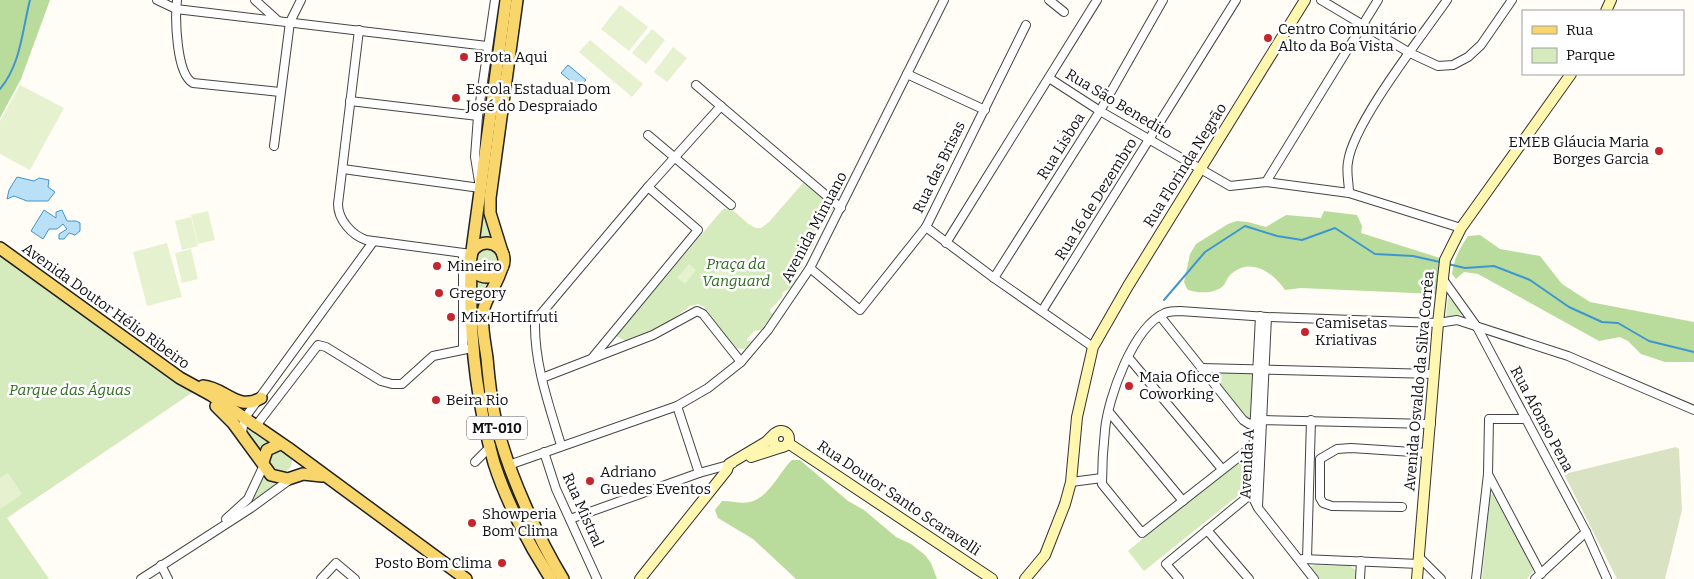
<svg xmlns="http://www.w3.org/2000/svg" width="1694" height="579" font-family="Bitter,serif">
<rect width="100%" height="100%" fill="#fffdf5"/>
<g fill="#d5ebbd">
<path d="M803 183H806L834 208 829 215 823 217 810 242V244L815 243 811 250C803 253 799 260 799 267L804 266 794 274 795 279 798 278 791 288 783 292 782 297 770 310 771 313 775 312 761 330 754 331 747 339V341H752L745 349 736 348 704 307 698 304 690 306 662 327 626 341 616 336 723 209C738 206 746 230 761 228L769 222Z"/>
<path d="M481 192 488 194 494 242 483 241 475 245Z"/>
<circle cx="487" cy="260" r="14"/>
<path d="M0 253 193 392 7 518 49 579H0Z"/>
<path d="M474 275 481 279H493L481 312H476Z"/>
<path d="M1448 297 1466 314 1446 317Z"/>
<path d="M1213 372 1253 374V418L1248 419 1211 374Z"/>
<path d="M248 426 271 441 261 452 255 447 247 429Z"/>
<circle cx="280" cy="461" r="12"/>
<path d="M1244 458H1250L1245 490 1144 571 1128 551 1185 503Z"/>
<path d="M264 476 281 483 253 503 251 502Z"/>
<path d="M1493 494 1534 570 1527 579H1482L1490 495Z"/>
<path d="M1314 565 1350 566 1357 571V579H1319L1310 567Z"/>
</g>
<g fill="#b9dc9c">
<path d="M0 0H50L21 79 0 118Z"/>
<path d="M1324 211 1357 215 1362 226 1361 233 1440 258 1436 294 1301 288 1285 290C1273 272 1250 256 1230 275 1227 278 1226 282 1224 285 1217 294 1195 294 1187 289L1184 282 1190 254 1196 244 1228 224 1237 221 1248 222 1266 227 1286 215 1321 218Z"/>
<path d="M1480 235 1500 249 1540 256 1562 284 1590 302 1694 322V362H1665L1641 354 1628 341 1620 337 1599 341 1478 274 1464 272 1456 279 1452 274C1454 259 1459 249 1468 236Z"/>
<path d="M792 460H800L848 501 864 510 896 537 911 544 925 555 931 563 937 579H796L753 539 718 518 715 510 722 501C731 501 742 504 750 502 770 497 779 472 792 460Z"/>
</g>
<path fill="#d9e3c4" d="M1676 447 1679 449 1682 510 1665 579H1617L1564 474Z"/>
<g fill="#e6f2cf">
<path d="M620 5 648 27 629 51 601 29Z"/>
<path d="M652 29 665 40 646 64 632 53Z"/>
<path d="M590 40 643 84 632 97 579 52Z"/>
<path d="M673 47 687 58 667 82 654 72Z"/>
<path d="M20 85 64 108 30 170 0 154V121Z"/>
<path d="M208 211 215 240 198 244 191 215Z"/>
<path d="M191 217 198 246 182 250 175 221Z"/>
<path d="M167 243 182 297 147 306 133 252Z"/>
<path d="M191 249 198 279 182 283 175 253Z"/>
<path d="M718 258 733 262 727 290 712 287Z"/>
<path d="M689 264 696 270 685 284 677 278Z"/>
<path d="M8 473 22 494 0 509V478Z"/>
</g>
<g fill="#b9e0f7" stroke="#3f96cf">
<path d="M568 65 586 80 579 88 561 73Z"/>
<path d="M17 177 34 181 39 178 49 180 48 187 55 192 48 201H27L14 196 7 199 9 190Z"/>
<path d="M44 210 56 218V212L62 210 67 221H76L80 223V231L75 235 69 233 64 239H59V234L67 229 63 224 57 229H49L43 239 31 231Z"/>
</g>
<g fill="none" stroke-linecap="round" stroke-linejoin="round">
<g stroke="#3f96cf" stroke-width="2">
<path d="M0 89C21 64 22 31 30 0"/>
<path d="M1448 264 1465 268 1494 266 1530 280 1569 307 1602 322 1618 323 1649 341 1694 352"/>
<path d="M1164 300 1205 252 1245 226 1277 236 1302 240 1335 228 1375 254 1413 256 1440 262"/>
</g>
<g stroke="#444" stroke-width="10">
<g id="street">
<path d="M157 0 176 9 487 46"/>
<path d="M177 0C175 18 176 74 193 83L280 92"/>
<path d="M255 0 277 20"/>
<path d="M1049 0 1064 12"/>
<path d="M1321 0 1410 53 1438 66 1453 65 1468 57 1481 45 1512 0"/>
<path d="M359 30 338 204C338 220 352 235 366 240L471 254"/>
<path d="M907 74 985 110"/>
<path d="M1049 78 1100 111 1230 186 1266 182 1349 193 1461 228"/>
<path d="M696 85 841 208"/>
<path d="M350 101 478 116"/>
<path d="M648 135 731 205"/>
<path d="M274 146 290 22 301 0"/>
<path d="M343 169 480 188 475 157 478 116 495 0"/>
<path d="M1266 182 1378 0"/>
<path d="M1349 193C1349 183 1346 172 1348 162 1353 123 1422 36 1447 0"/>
<path d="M926 227 994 278 1093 347"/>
<path d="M946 243 1097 0"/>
<path d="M463 253V349"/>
<path d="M810 268 860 310 926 227 1026 25"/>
<path d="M994 278 1100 111 1163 0"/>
<path d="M1442 278 1477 327 1586 532 1607 579"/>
<path d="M1042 311 1236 0"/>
<path d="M1160 316 1243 420 1249 424 1263 420 1431 424"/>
<path d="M1260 316 1251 494 1258 508 1314 579"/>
<path d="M593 357 698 230 648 187"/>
<path d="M1128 357 1222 469"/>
<path d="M1201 368 1433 374"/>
<path d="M542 378 653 335 697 311 703 314 741 362"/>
<path d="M677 406 699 473"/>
<path d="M1109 412 1183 501"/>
<path d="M255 427 318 345 326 347 381 381 392 384H402L433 356 472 348"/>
<path d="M242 433 244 419 373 242"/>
<path d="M561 445C549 405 534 364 535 321L648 187 721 106"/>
<path d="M1254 445 1142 533 1102 484C1102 466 1103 448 1105 430 1108 398 1133 327 1165 313 1170 311 1175 311 1180 311L1267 317 1438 323 1457 320 1568 356 1694 410"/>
<path d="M544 452 556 489 597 579"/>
<path d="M475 462 491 446"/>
<path d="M509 465 677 406 708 388 741 362 768 330 810 268 944 0"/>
<path d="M1488 474 1541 574"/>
<path d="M1071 482 1102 478"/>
<path d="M1258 506 1267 317"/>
<path d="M1402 507 1332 506 1323 503 1320 498V459L1337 449 1351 448 1428 453"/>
<path d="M226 519 248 499 264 465"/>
<path d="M570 519 699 473 732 464"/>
<path d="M1207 530 1249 579"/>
<path d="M1419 557 1441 579"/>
<path d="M1303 559 1419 564"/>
<path d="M1307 559 1311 420"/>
<path d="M161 565 168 579"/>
<path d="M141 579 251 508 292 478"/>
<path d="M321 579 336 563 355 579"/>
<path d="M1179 579 1166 564 1251 494"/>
<path d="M1360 579 1361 561"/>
<path d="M1476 579 1488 474 1489 419H1526"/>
<path d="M1535 579 1586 532"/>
</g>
</g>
<g stroke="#333" stroke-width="12">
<g id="secondary">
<path d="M1606 11 1611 0"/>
<circle cx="781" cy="439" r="8"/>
<path d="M788 443 992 579"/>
<path d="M751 457 782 447"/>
<path d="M640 579 727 470 729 464 766 442 774 434"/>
<path d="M1025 579 1045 555 1065 504 1071 482 1077 417 1093 347 1128 286 1305 0"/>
<path d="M1417 579 1438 323 1445 260 1461 228 1571 74"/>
</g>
</g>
<g stroke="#222" stroke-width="14">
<g id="primary">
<circle cx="487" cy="260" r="17"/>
<path d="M0 248 180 378 211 395 288 448 466 579"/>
<path d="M503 255 490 213V198L517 0"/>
<path d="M471 258 506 0"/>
<path d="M471 267C469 332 476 400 494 463 506 501 529 545 551 579"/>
<path d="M502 267C498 284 486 296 483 312 481 327 485 343 487 358 489 381 491 403 497 426 508 472 538 538 563 579"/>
<path d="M203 386C226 388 237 412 261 398"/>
<path d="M216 406 233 423 271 475 288 479 303 474 322 476"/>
<path d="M263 462 267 450 280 444"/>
</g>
</g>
<use href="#street" stroke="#fff" stroke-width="8"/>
<use href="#secondary" stroke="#fff6b0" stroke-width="10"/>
<use href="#primary" stroke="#f9d66b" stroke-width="11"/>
</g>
<g fill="#c4262e" stroke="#fff" stroke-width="2">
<circle cx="1268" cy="38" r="5"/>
<circle cx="464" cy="57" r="5"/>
<circle cx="456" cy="98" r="5"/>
<circle cx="1659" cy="151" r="5"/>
<circle cx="437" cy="266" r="5"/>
<circle cx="439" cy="293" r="5"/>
<circle cx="451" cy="317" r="5"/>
<circle cx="1305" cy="332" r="5"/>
<circle cx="1129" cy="386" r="5"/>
<circle cx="436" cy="400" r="5"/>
<circle cx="590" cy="481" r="5"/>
<circle cx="472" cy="523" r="5"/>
<circle cx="502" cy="563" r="5"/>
</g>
<g text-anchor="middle" stroke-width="5" stroke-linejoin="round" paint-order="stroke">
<rect fill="#fff" stroke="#585858" stroke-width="1" x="467" y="416.5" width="60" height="23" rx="4"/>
<g font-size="14" font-weight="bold" fill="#111">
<text x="497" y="433">MT-010</text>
</g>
<g font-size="15" fill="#111" stroke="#fff" text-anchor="start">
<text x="1278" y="34">Centro Comunitário<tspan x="1278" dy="17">Alto da Boa Vista</tspan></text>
<text x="474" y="62">Brota Aqui</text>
<text x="466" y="94">Escola Estadual Dom<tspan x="466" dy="17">José do Despraiado</tspan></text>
<text x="1649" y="147" text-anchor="end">EMEB Gláucia Maria<tspan x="1649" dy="17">Borges Garcia</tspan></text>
<text x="447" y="271">Mineiro</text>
<text x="449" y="298">Gregory</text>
<text x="461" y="322">Mix Hortifruti</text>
<text x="1315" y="328">Camisetas<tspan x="1315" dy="17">Kriativas</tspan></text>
<text x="1139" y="382">Maia Oficce<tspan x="1139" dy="17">Coworking</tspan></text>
<text x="446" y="405">Beira Rio</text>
<text x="600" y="477">Adriano<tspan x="600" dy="17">Guedes Eventos</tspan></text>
<text x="482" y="519">Showperia<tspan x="482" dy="17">Bom Clima</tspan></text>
<text x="492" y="568" text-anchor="end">Posto Bom Clima</text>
</g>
<g font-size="15" fill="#111" stroke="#fff">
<text transform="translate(1119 104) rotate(31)" y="5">Rua São Benedito</text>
<text transform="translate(1061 146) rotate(-58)" y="5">Rua Lisboa</text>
<text transform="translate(1185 165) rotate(-58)" y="5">Rua Florinda Negrão</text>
<text transform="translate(939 167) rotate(-64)" y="5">Rua das Brisas</text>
<text transform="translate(1096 199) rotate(-58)" y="5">Rua 16 de Dezembro</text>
<text transform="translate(814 227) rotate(-62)" y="5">Avenida Minuano</text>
<text transform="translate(106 306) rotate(36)" y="5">Avenida Doutor Hélio Ribeiro</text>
<text transform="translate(1419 381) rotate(-85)" y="5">Avenida Osvaldo da Silva Corrêa</text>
<text transform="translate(1542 419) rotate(62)" y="5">Rua Afonso Pena</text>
<text transform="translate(1247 464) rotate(-87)" y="5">Avenida A</text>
<text transform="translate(899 498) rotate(34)" y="5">Rua Doutor Santo Scaravelli</text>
<text transform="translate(583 510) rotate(66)" y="5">Rua Mistral</text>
</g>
<g font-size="15" font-style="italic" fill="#2f6b1f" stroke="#fff">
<text x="736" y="269">Praça da<tspan x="736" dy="17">Vanguard</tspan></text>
<text x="70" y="395">Parque das Águas</text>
</g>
</g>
<rect x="1522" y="10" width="162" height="65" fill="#ffffff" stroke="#a0a0a0"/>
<rect x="1532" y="26" width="25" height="8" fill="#f9d66b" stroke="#a0a0a0"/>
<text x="1566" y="35" font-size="15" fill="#111111">Rua</text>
<rect x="1532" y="48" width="25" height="15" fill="#d5ebbd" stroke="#a0a0a0"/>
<text x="1566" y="60" font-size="15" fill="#111111">Parque</text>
</svg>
